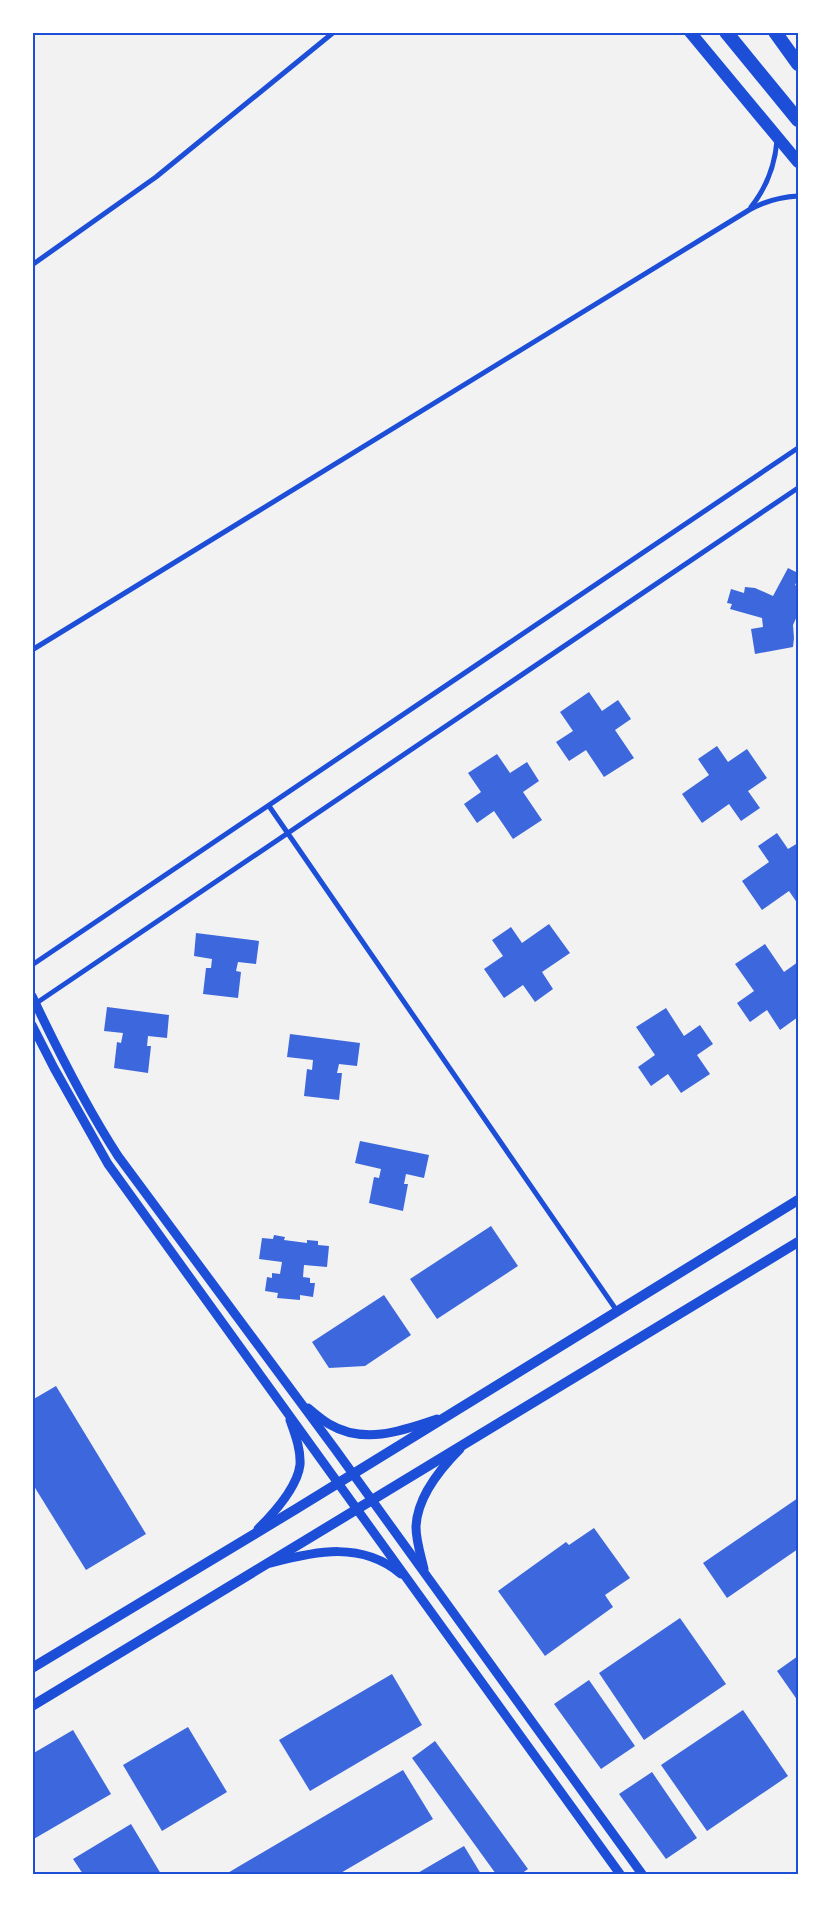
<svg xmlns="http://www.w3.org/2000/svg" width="831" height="1907" font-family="Spectral,serif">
<rect width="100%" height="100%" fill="#f2f2f2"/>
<g fill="#3d67dc">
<path d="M788 568 798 573V579L795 585 798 587V614L793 625 794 638 793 647 755 654 751 629 763 627 762 618 730 609 732 604 727 603 731 589 744 593 745 587 755 588 773 596Z"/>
<path d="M589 692 602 711 618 700 631 719 615 730 634 758 604 777 586 750 569 761 556 742 573 731 560 712Z"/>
<path d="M717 746 728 762 747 749 767 778 748 791 760 808 741 821 729 804 702 823 682 794 709 775 698 759Z"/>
<path d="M497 754 510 773 527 762 539 781 523 792 542 820 513 839 494 811 477 823 464 804 481 792 468 773Z"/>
<path d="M777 833 788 849 798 843V904L789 891 762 910 742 881 769 862 758 846Z"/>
<path d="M549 924 570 953 542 972 553 989 535 1002 523 985 504 998 484 969 503 956 492 940 511 927 522 943Z"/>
<path d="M196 933 259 941 256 964 238 962 236 971 241 972 238 998 203 994 206 968H211L212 959 194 956Z"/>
<path d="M765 944 784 972 798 962V990L796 991 798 994V1017L780 1030 767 1010 750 1022 737 1003 754 991 735 964Z"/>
<path d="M107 1007 169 1015 167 1038 148 1036 147 1046H151L148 1073 114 1068 117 1042 121 1043 123 1033 104 1031Z"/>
<path d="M666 1008 684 1036 700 1025 713 1044 697 1055 710 1074 681 1093 668 1074 651 1086 638 1067 655 1055 636 1027Z"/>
<path d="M290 1034 360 1043 357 1066 339 1064 337 1073H342L339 1100 304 1096 307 1069 312 1070 313 1060 287 1057Z"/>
<path d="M360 1141 429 1155 424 1178 406 1174 404 1184H408L403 1211 369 1203 374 1177 379 1178 381 1169 355 1163Z"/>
<path d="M491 1226 518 1266 437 1319 410 1279Z"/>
<path d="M274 1235 285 1237 284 1240 307 1243V1240L318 1241V1245L329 1246 327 1267 304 1265 303 1277 310 1278V1283H315L313 1297 300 1295V1300L277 1298 278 1293 265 1291 267 1277 272 1278V1273L280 1274 282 1262 259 1259 262 1238 273 1239Z"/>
<path d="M384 1295 411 1335 365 1366 329 1368 312 1342Z"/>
<path d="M56 1386 146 1534 86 1570 32 1483V1400Z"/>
<path d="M798 1498V1549L727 1598 703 1563Z"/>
<path d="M594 1528 630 1578 605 1595 613 1607 545 1656 498 1591 566 1542 569 1545Z"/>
<path d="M680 1618 726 1684 644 1740 599 1673Z"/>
<path d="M798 1656V1701L777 1671Z"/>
<path d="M392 1674 422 1725 310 1791 279 1740Z"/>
<path d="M589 1680 635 1746 601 1769 554 1704Z"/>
<path d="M743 1710 788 1776 707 1831 661 1765Z"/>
<path d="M188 1727 227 1792 162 1831 123 1765Z"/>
<path d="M73 1730 111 1794 32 1840V1754Z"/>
<path d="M435 1741 528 1869 521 1874H496L412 1758Z"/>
<path d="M403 1770 433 1819 339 1874H226Z"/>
<path d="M652 1772 697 1838 666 1859 619 1794Z"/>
<path d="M131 1824 161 1874H83L73 1859Z"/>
<path d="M464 1846 481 1874H416Z"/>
</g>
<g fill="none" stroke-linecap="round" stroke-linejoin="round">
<g stroke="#1d4ed8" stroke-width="5">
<path d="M751 207C767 187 775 166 777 140"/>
<path d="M32 265 156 177 334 32"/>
<path d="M32 650 749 210C765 201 780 197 798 196"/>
<path d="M269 806 617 1311"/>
<path d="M32 965 798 448"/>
<path d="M35 1004 798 488"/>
</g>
<g stroke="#1d4ed8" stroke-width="9">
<path d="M32 996C58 1051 85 1105 118 1156L335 1449 642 1874"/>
<path d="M32 1025 54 1068 108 1164 620 1874"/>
<path d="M308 1408C315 1414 322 1420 329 1424 364 1445 402 1431 437 1419"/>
<path d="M258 1529C273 1514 297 1488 300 1465 301 1449 295 1434 290 1420"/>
<path d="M271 1563C316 1551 362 1541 401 1574"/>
<path d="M424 1569C421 1556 416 1541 416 1527 417 1497 439 1470 460 1449"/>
</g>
<g stroke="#1d4ed8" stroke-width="10">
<path d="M32 1668 296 1509 798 1200"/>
<path d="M32 1706 798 1242"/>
</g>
<path stroke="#1d4ed8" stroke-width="12" d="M690 32 798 162"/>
<g stroke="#1d4ed8" stroke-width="14">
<path d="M726 32 798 120"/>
<path d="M775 32 798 64"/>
</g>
</g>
<rect width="831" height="1907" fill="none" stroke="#ffffff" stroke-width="68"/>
<rect x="34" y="34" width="763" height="1839" fill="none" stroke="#1d4ed8" stroke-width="2"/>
</svg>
